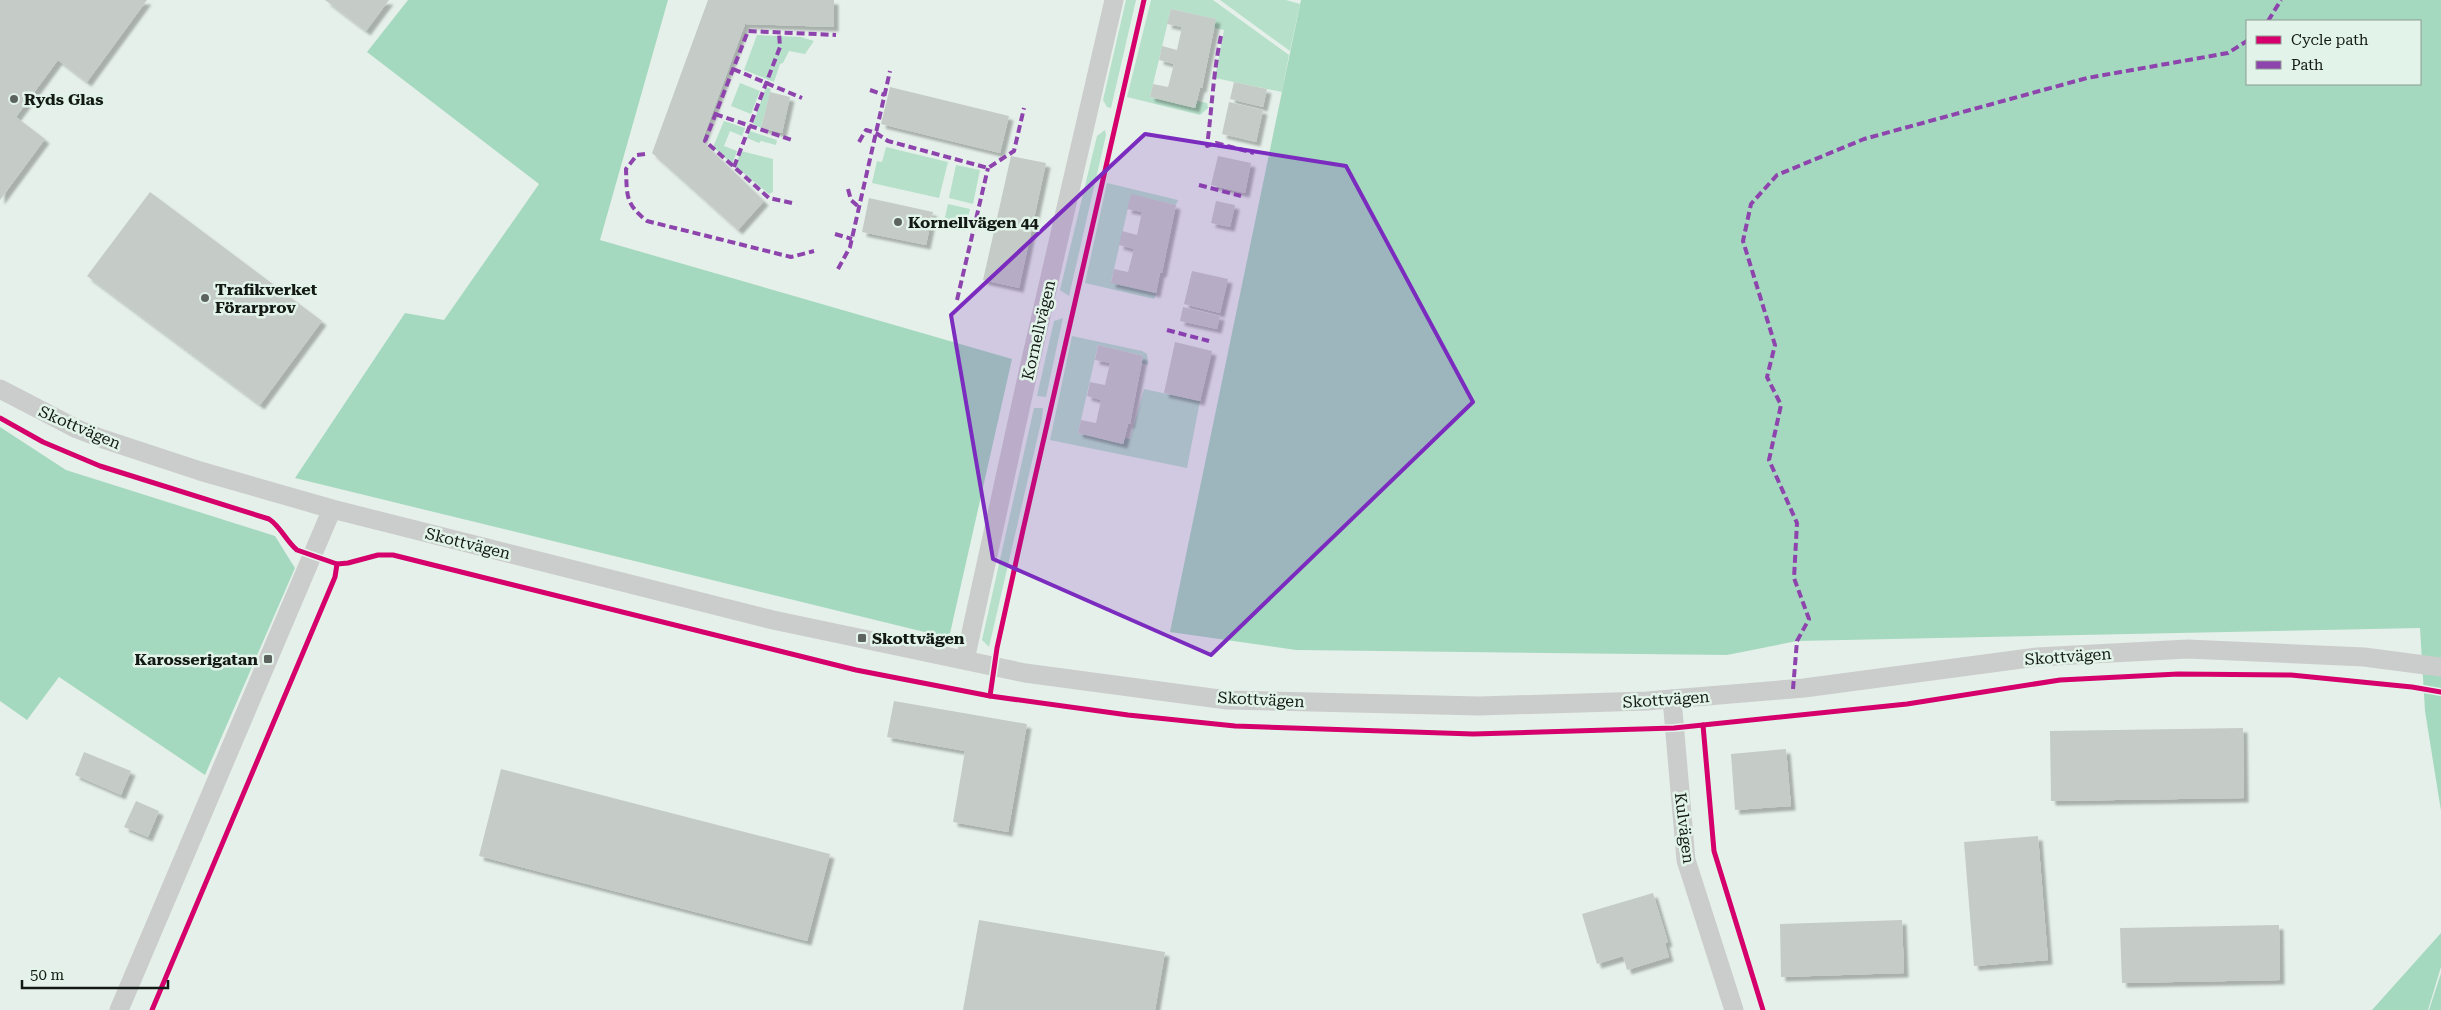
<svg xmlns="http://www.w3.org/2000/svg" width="2441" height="1010" font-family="'Roboto Serif',serif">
<defs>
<filter id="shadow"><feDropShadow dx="4.5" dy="4.5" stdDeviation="1" flood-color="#0004"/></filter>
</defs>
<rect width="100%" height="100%" fill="#e6f0ea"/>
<g fill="#b6e0ca">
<path d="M1126 0H1136L1111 108 1107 107 1103 100Z"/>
<path d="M1151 0H1213L1289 55 1282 92 1215 78 1224 30 1214 28 1215 19 1171 9 1150 97 1195 108 1197 101 1207 103 1208 108 1200 115 1127 97Z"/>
<path d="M1220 0H1286L1300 4 1290 51Z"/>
<path d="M757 35 801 37 814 41 805 54 789 51 783 63 780 64 774 82 744 70Z"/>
<path d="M740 83 760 91 751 114 731 106Z"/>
<path d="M766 87 771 89 761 128 753 124Z"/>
<path d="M724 121 745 128 742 136 730 131 724 146 737 151 732 164 713 147Z"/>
<path d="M1105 130 1106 135 1069 296 1060 290 1097 136Z"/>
<path d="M750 131 777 140 776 145 761 141 759 143 747 138Z"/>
<path d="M886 147 948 162 939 198 872 183 877 161 882 162Z"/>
<path d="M741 151 773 159V192L769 194 735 166Z"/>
<path d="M956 165 980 170 973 204 949 198Z"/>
<path d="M1107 183 1178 200 1176 205 1131 195 1111 282 1156 293 1154 299 1085 283Z"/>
<path d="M948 204 970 209 965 231 943 226Z"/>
<path d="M1063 318 1046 397 1037 396 1054 321Z"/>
<path d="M1072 336 1142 351 1147 354 1148 365 1142 363 1143 356 1098 345 1078 433 1123 444 1125 438 1130 439 1144 389 1200 401 1187 468 1050 440Z"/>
<path d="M1034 408H1043L1042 418 989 647 982 640Z"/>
</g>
<g fill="#a5d9bf" fill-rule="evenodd">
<path d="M408 0H668L600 240 1012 359 949 638 295 478 405 313 444 320 539 184 367 52Z"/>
<path d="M1301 0H2441V811L2425 711 2420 628 1797 641 1727 655 1296 650 1170 632ZM2247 21H2420V84H2247Z"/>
<path d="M0 427 66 470 275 536 295 568 205 775 59 677 27 720 0 701Z"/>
<path d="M2441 933V967L2428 1010H2372Z"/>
<path d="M2441 973V1010H2429Z"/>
</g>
<g fill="#c5ccc8" filter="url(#shadow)">
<path d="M0 0H147L87 82 58 60 16 117 45 139 0 200Z"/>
<path d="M325 0H389L366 31Z"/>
<path d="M708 0H834V27L745 24 702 141 764 201 738 230 652 153Z"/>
<path d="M1171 9 1216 19 1202 88H1200L1195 108 1150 97 1153 84 1168 87 1174 64 1159 60 1162 46 1177 50 1182 27 1167 24Z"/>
<path d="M1234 82 1267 89 1263 107 1230 99Z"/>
<path d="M890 87 1009 116 1000 153 881 124Z"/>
<path d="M770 92 790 97 782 133 761 128Z"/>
<path d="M1229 102 1263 110 1256 142 1222 134Z"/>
<path d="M1011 156 1046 163 1019 288 983 280Z"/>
<path d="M1218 156 1251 163 1245 193 1211 185Z"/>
<path d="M150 192 322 321 260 405 87 276Z"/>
<path d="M1131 194 1176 205 1162 273H1160L1156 293 1111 283 1114 269 1128 272 1134 249 1119 245 1122 231 1137 235 1142 212 1127 209Z"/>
<path d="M869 198 933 212 926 245 862 232Z"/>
<path d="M1216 201 1235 205 1230 227 1211 223Z"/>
<path d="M1192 271 1228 279 1220 313 1184 304Z"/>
<path d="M1183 307 1220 316 1217 329 1180 321Z"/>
<path d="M1175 342 1212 351 1200 401 1164 393Z"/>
<path d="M1098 345 1143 356 1130 424H1128L1123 444 1078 433 1081 420 1096 423 1101 400 1087 396 1090 382 1105 385 1110 363 1095 360Z"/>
<path d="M894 701 1027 724 1008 832 953 822 965 751 887 737Z"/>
<path d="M2243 728 2244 798 2051 801 2050 731Z"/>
<path d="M1786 749 1791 806 1735 810 1731 754Z"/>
<path d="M84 752 131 771 121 795 75 775Z"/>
<path d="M501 769 830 854 807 941 479 856Z"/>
<path d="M136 801 159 811 148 837 124 827Z"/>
<path d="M2038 836 2048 960 1974 966 1964 842Z"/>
<path d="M1653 893 1668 942 1665 943 1669 957 1627 970 1623 956 1597 964 1582 914Z"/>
<path d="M979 920 1165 952 1155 1010H963Z"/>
<path d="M1902 920 1904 973 1781 977 1780 924Z"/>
<path d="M2279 925 2280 980 2122 983 2120 928Z"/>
</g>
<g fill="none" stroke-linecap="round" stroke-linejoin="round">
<g stroke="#cbcdcc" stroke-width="19">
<path d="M0 389 77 429 103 439 200 471 332 509 773 620 1025 673 1227 700 1479 706 1647 701 1804 688 2037 657 2188 649 2364 657 2441 667"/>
<path d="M965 660 1029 368 1114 0"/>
<path d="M1672 699 1686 860 1734 1010"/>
<path d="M119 1010 332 509"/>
</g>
<g stroke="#8e44ad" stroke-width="4" stroke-dasharray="8 4" stroke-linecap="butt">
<path d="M2268 21 2281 0"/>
<path d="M1221 36C1213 73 1212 109 1207 146L1216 143 1254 153"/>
<path d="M733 69 802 98"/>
<path d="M870 90 885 95"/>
<path d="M715 114 792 140"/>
<path d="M859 142 866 130 876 133 888 141 988 168 1014 151 1024 108"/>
<path d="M645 154 637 155 626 169C627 195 625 204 647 221L791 257 814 251"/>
<path d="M734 167 780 47 779 33"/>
<path d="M1199 185 1241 196"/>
<path d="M848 189 851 200 859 207"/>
<path d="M792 203 769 198 705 141 748 31 836 35"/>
<path d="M835 234 852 239"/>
<path d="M838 269 850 247 890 71"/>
<path d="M957 300 988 168"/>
<path d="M1167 330 1209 341"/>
<path d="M1793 689 1797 641 1809 619 1794 578 1797 523 1769 460 1781 405 1767 377 1775 345 1743 241 1751 204 1777 175 1864 139 2087 78 2228 53 2247 41"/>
</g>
<g stroke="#e2f4e9" stroke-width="8">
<g id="cycleway">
<path d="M0 418 43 442 100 466 269 519C281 527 286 541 297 550L337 564 348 563 378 555H393L856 670 990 696 1128 715 1235 726 1473 734 1674 728 1907 704 2060 680 2178 674 2291 675 2412 687 2441 692"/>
<path d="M990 696 997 648 1023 530 1144 0"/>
<path d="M1703 725 1714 851 1763 1010"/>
<path d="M152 1010 335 577 337 564"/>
</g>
</g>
<use href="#cycleway" stroke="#d6006c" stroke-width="5"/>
</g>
<path fill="#7b2cbf" fill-opacity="0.2" stroke="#7b2cbf" stroke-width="4" stroke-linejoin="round" d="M1145 134 1346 166 1473 402 1211 655 993 559 951 315Z"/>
<g fill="#5d6460" stroke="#e2f4e9" stroke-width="2">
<circle cx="14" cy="99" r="5"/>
<circle cx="898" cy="222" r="5"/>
<circle cx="205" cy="298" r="5"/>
<rect x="857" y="633" width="10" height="10" rx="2.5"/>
<rect x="263" y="654" width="10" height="10" rx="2.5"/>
</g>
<g text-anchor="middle" stroke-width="5" stroke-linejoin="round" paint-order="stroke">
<g font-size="16" font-weight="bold" fill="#131915" stroke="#e2f4e9" text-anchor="start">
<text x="24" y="105">Ryds Glas</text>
<text x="908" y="228">Kornellvägen 44</text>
<text x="215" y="295">Trafikverket<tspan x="215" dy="18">Förarprov</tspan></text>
<text x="872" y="644">Skottvägen</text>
<text x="258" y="665" text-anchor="end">Karosserigatan</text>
</g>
<g font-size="16" fill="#131915" stroke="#e2f4e9">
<text transform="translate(1038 330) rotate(-77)" y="6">Kornellvägen</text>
<text transform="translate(80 427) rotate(23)" y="6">Skottvägen</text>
<text transform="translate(468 543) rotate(14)" y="6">Skottvägen</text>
<text transform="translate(2068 656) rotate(-4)" y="6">Skottvägen</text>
<text transform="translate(1261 699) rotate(3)" y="6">Skottvägen</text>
<text transform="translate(1666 699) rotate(-4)" y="6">Skottvägen</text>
<text transform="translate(1685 828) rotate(83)" y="6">Kulvägen</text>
</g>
</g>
<rect x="2246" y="20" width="175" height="65" fill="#e2f4e9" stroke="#8f9c94"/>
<rect x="2256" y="36" width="25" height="8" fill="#d6006c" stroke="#8f9c94"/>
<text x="2291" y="45" font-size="15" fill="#131915">Cycle path</text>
<rect x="2256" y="61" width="25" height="8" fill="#8e44ad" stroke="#8f9c94"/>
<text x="2291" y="70" font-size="15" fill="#131915">Path</text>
<path d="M22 980v8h146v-8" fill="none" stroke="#131915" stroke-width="2.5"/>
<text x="30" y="980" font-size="15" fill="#131915" stroke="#e2f4e9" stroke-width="4" paint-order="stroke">50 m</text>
</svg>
